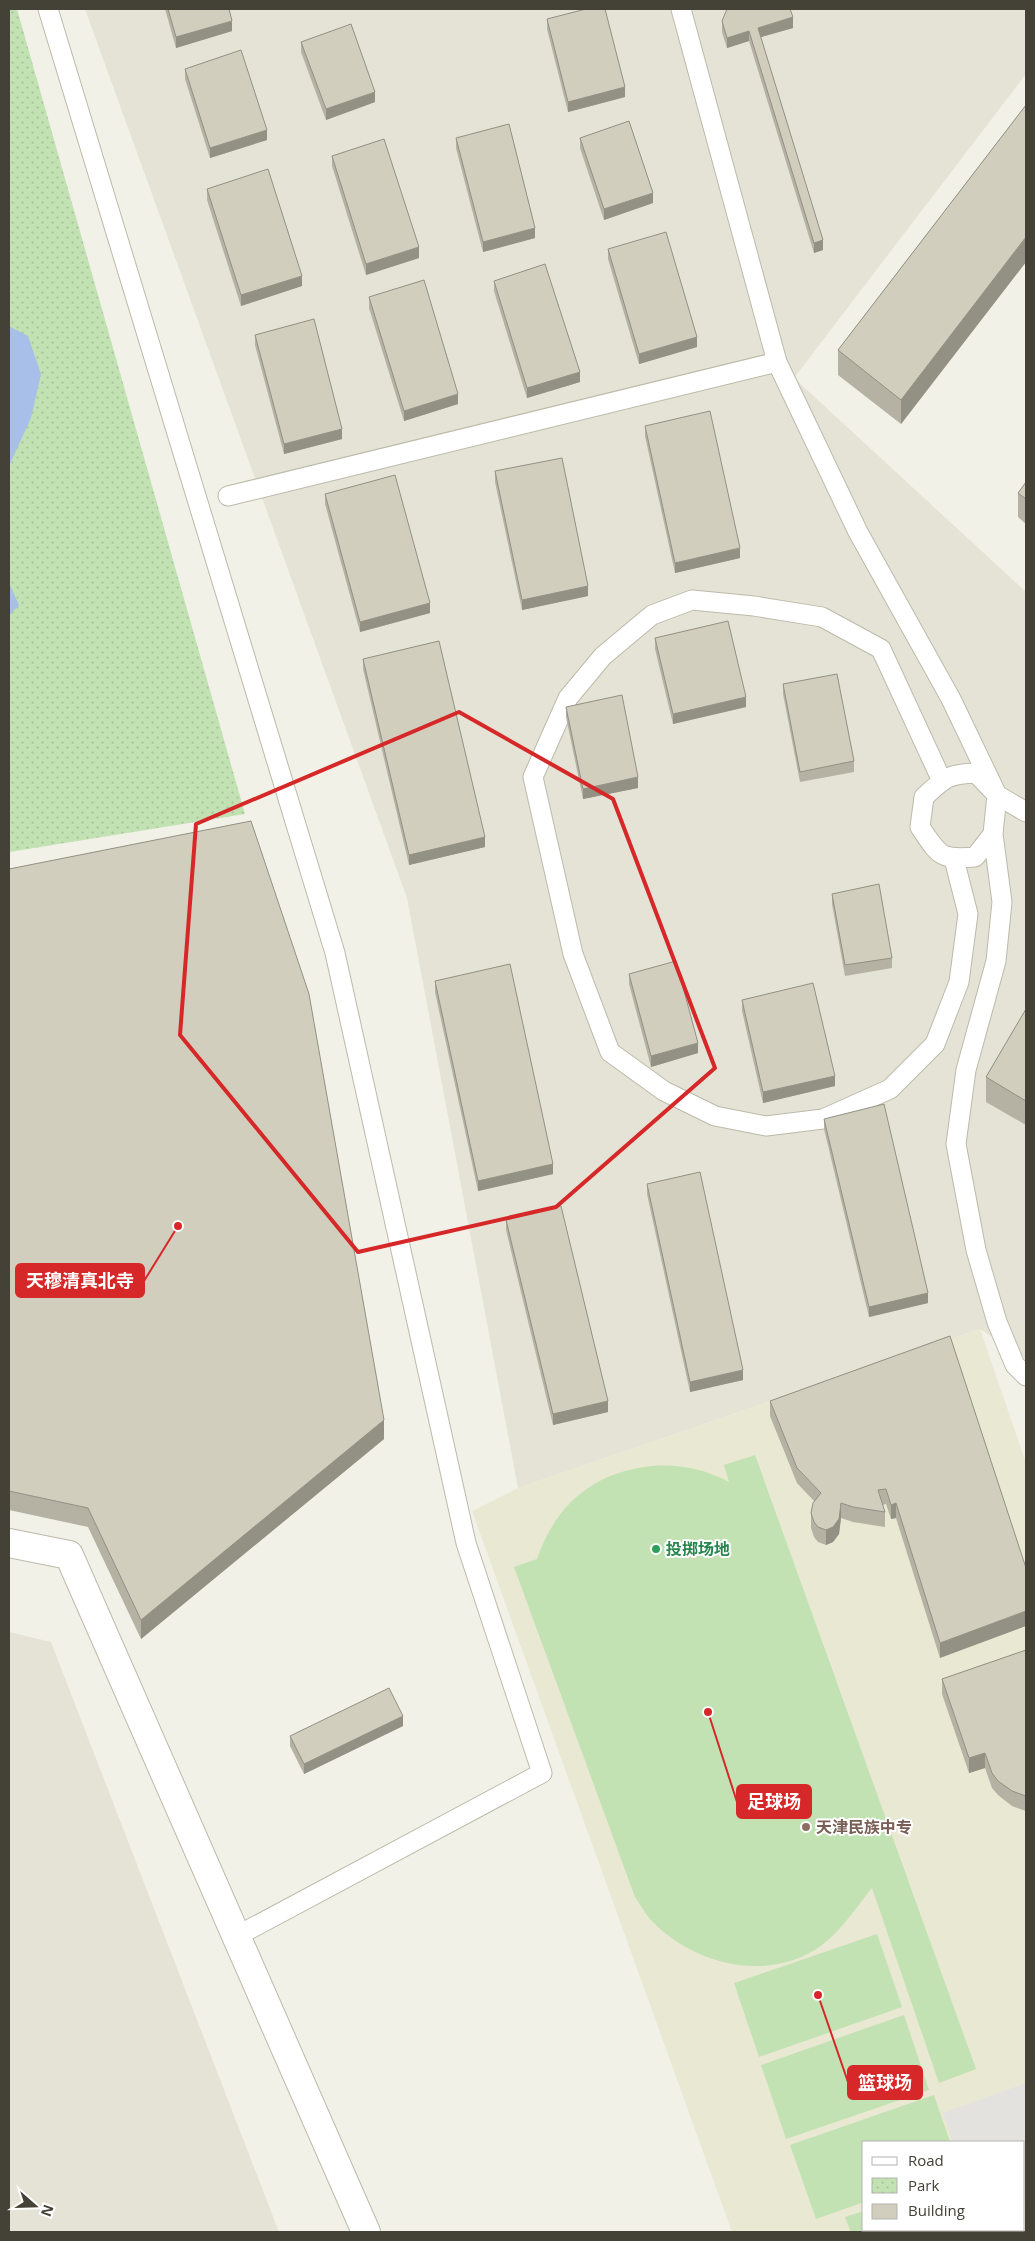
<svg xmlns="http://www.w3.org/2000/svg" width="1035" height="2241" font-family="'Open Sans','Noto Sans SC',sans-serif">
<defs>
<pattern id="park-dots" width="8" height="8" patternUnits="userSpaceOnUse" patternTransform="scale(1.25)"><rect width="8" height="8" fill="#c2e2b3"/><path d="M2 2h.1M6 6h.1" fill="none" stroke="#a8c39b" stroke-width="1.8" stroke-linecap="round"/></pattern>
</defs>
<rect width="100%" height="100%" fill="#f1f1e7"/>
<g fill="#e5e3d5">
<path d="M85 9H1026V74L794 378 1026 592V1359L980 1329 518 1488 407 898Z"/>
<path d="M9 1632 51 1642 279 2232H9Z"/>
</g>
<path fill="#e9e8d2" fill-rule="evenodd" d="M980 1329 1026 1463V2232H732L472 1511 518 1488ZM864 2142H1024V2230H864Z"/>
<g fill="#c2e2b3">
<path d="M755 1455 976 2069 939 2083 872 1888C856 1907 843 1929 822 1945 770 1984 692 1965 650 1919 644 1912 640 1904 635 1897L514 1567 537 1559C556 1504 594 1472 652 1466 679 1464 705 1469 729 1482L724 1465Z"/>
<path d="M877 1934 902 2007 759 2057 734 1983Z"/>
<path d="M904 2015 929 2090 786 2139 761 2065Z"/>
<path d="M934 2095 950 2142H864V2202L816 2219 790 2145Z"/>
<path d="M864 2211V2230H941L934 2232H851L845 2217Z"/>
</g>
<path fill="url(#park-dots)" d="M9 9H17L245 814 9 852Z"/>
<path fill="#e3e2de" d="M1026 2083V2201L1024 2202V2142H953L943 2113Z"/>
<g fill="#a8c0e9">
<path d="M9 326 28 336 41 374 31 418 9 466Z"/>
<path d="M9 583 19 605 9 616Z"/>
</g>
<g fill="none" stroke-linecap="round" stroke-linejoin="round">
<g stroke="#bcbaaa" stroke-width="21">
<g id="lane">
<path d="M48 9 335 953 466 1543 542 1773 237 1936"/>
<path d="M681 9 777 362 858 532 951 699 997 795 1026 812"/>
<path d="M228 496 777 362"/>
<path d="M942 781 881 649 822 617 754 606 692 600 652 615 603 656 568 698 533 777 573 954 610 1052 664 1091 715 1116 766 1126 823 1119 890 1089 935 1044 959 982 968 914 954 859"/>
<path d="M993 834 975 857C939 860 939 855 920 827L924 797C945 778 947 774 976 773L997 795 993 834 1002 902 996 961 966 1070 956 1144 976 1250 997 1322 1015 1365 1026 1376"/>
</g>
</g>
<g stroke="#bcbaaa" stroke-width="30">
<path id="street" d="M9 1543 69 1555 366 2232"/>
</g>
<use href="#lane" stroke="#fff" stroke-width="19"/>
<use href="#street" stroke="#fff" stroke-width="28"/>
</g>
<g fill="#b5b1a3">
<path d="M165 9H229L232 31 176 48Z"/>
<path d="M547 19 625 97 568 112 547 29Z"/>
<path d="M722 21 793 28 761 37 823 250 814 253 749 41 727 48 722 32Z"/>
<path d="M301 42 375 102 326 120 301 52Z"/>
<path d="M185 69 267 140 210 158 185 79Z"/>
<path d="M1026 105V262L901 424 838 375V350Z"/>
<path d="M456 138 535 238 483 252 456 148Z"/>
<path d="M580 138 653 203 604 220 580 148Z"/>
<path d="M332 156 419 258 366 275 332 166Z"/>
<path d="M207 189 302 286 241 306 207 200Z"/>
<path d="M608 249 697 347 639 364 608 259Z"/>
<path d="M494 281 580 382 527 398 494 291Z"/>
<path d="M369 297 458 404 404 421 369 308Z"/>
<path d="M255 335 342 439 284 454 255 345Z"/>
<path d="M645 426 740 558 675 573 645 436Z"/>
<path d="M495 471 588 596 522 610 495 482Z"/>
<path d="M1026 482V524L1018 517V493Z"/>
<path d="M325 494 430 613 360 632 325 504Z"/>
<path d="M655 638 746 707 673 724 655 649Z"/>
<path d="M363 659 485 847 409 865 363 669Z"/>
<path d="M783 684 854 761V772L800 782 783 694Z"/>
<path d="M566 707 638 788 583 799 566 717Z"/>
<path d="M9 869 384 1439 141 1639 88 1527 9 1510Z"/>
<path d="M832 894 892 958V968L845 976 832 904Z"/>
<path d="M629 974 698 1053 651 1067 629 984Z"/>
<path d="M435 981 553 1174 478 1191 435 992Z"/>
<path d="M742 1000 835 1086 763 1103 742 1011Z"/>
<path d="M1026 1009V1125L986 1102V1077Z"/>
<path d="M824 1119 928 1303 869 1317 824 1129Z"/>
<path d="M647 1184 743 1380 690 1392 647 1194Z"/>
<path d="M506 1220 608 1412 553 1425 506 1230Z"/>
<path d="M950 1336 940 1658 896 1518 891 1519 886 1504 882 1505 885 1512V1527L853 1522 841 1518 839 1534 833 1542 826 1545 818 1542 814 1537 811 1528V1513L814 1501 797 1483 770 1416V1401Z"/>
<path d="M1026 1650V1811L1012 1806 998 1795 992 1788 985 1768 969 1773 942 1694V1679Z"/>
<path d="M403 1726 304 1774 290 1746V1736Z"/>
</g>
<g fill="#939084">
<path d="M793 17V28L758 38V28Z"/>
<path d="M232 21V31L176 48V37Z"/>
<path d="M749 31V41L727 48V38Z"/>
<path d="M625 87V97L568 112V102Z"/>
<path d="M375 92V102L326 120V109Z"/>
<path d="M267 130V140L210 158V148Z"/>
<path d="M653 193V203L604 220V209Z"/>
<path d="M535 228V238L483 252V242Z"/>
<path d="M1026 237V262L901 424V400Z"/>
<path d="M823 240V250L814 253V243Z"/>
<path d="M419 247V258L366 275V264Z"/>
<path d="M302 276V286L241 306V295Z"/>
<path d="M697 337V347L639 364V354Z"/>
<path d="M580 372V382L527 398V388Z"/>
<path d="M458 394V404L404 421V411Z"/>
<path d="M342 429V439L284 454V444Z"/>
<path d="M740 548V558L675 573V563Z"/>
<path d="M588 586V596L522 610V600Z"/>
<path d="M430 603V613L360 632V622Z"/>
<path d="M746 697V707L673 724V714Z"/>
<path d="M638 777V788L583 799V789Z"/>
<path d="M485 837V847L409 865V855Z"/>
<path d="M698 1043V1053L651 1067V1056Z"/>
<path d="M835 1076V1086L763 1103V1092Z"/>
<path d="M553 1164V1174L478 1191V1181Z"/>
<path d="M928 1293V1303L869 1317V1307Z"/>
<path d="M743 1370V1380L690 1392V1382Z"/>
<path d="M608 1401V1412L553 1425V1414Z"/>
<path d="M384 1420V1439L141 1639V1620Z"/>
<path d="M841 1503V1518L839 1534 833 1542 826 1545V1530Z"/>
<path d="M896 1503V1518L891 1519V1505Z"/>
<path d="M1026 1611V1626L940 1658V1643Z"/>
<path d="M403 1716V1726L304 1774V1764Z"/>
<path d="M985 1753V1768L969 1773V1758Z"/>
</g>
<g fill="#d2cebd" stroke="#939084">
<path d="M168 9H229L232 21 176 37Z"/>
<path d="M586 9H605L625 87 568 102 547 19Z"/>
<path d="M727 9H790L793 17 758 28 823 240 814 243 749 31 727 38 722 21Z"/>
<path d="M351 24 375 92 326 109 301 42Z"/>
<path d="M241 50 267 130 210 148 185 69Z"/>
<path d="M1026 105V237L901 400 838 350Z"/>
<path d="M629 121 653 193 604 209 580 138Z"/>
<path d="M509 124 535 228 483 242 456 138Z"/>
<path d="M384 139 419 247 366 264 332 156Z"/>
<path d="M268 169 302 276 241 295 207 189Z"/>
<path d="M666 232 697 337 639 354 608 249Z"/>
<path d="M545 264 580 372 527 388 494 281Z"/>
<path d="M424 280 458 394 404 411 369 297Z"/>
<path d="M314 319 342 429 284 444 255 335Z"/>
<path d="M710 411 740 548 675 563 645 426Z"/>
<path d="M562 458 588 586 522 600 495 471Z"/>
<path d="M395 475 430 603 360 622 325 494Z"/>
<path d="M1026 482V499L1018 493Z"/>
<path d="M728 621 746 697 673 714 655 638Z"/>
<path d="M439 641 485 837 409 855 363 659Z"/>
<path d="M837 674 854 761 800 772 783 684Z"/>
<path d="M622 695 638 777 583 789 566 707Z"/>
<path d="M251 821 309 994 384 1420 141 1620 88 1508 9 1491V869Z"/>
<path d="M879 884 892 958 845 965 832 894Z"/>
<path d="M676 961 698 1043 651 1056 629 974Z"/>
<path d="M510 964 553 1164 478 1181 435 981Z"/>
<path d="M813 983 835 1076 763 1092 742 1000Z"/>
<path d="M1026 1009V1101L986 1077Z"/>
<path d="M884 1104 928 1293 869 1307 824 1119Z"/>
<path d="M700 1172 743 1370 690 1382 647 1184Z"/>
<path d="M561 1206 608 1401 553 1414 506 1220Z"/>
<path d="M950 1336 1026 1568V1611L940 1643 896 1503 891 1505 886 1489 878 1490 885 1512 853 1507 841 1503 839 1519 833 1527 826 1530 818 1527 814 1522 811 1513 813 1503 821 1493 797 1468 770 1401Z"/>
<path d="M1026 1650V1796L1012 1791 998 1781 992 1773 985 1753 969 1758 942 1679Z"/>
<path d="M389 1688 403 1716 304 1764 290 1736Z"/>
</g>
<path fill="none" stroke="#d62828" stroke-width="4" stroke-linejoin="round" d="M459 712 613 799 715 1068 556 1207 358 1252 180 1035 196 824Z"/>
<circle fill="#2e9e5b" stroke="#fff" stroke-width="2" cx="656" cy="1549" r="5"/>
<circle fill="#8d6e63" stroke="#fff" stroke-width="2" cx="806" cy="1827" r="5"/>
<g text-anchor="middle" stroke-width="4" stroke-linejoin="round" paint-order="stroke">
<g font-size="16" font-weight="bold" fill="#27864d" stroke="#fff" text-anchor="start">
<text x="666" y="1555">投掷场地</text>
</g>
<g font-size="16" font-weight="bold" fill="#785e54" stroke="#fff" text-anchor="start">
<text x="816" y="1833">天津民族中专</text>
</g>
</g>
<path fill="none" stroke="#d62828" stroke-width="2" d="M178 1226L144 1281M708 1712L737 1802M818 1995L848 2082"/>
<g fill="#d62828" stroke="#fff" stroke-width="2">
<circle cx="178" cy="1226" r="5"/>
<circle cx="708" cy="1712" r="5"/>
<circle cx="818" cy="1995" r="5"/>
</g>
<g fill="#d62828" stroke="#d62828" stroke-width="2">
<rect x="16" y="1264" width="128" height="33" rx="5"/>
<rect x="737" y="1785" width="74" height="33" rx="5"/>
<rect x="848" y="2066" width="74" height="33" rx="5"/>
</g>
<g font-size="18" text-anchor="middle" font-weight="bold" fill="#fff">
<text x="80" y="1287">天穆清真北寺</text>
<text x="774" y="1808">足球场</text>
<text x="885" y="2089">篮球场</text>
</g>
<rect width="1035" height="2241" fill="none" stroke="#444136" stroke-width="20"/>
<rect x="862" y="2141" width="162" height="90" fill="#ffffff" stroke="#b4b3af"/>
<rect x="872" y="2157" width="25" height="8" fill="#ffffff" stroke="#b4b3af"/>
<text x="908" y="2166" font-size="15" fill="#444136">Road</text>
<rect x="872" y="2178" width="25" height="15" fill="url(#park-dots)" stroke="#b4b3af"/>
<text x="908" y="2191" font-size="15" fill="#444136">Park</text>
<rect x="872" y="2204" width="25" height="15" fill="#d2cebd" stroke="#b4b3af"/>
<text x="908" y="2216" font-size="15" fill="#444136">Building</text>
<g transform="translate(35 2206) rotate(110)" stroke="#ffffff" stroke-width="4" paint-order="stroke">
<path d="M0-4L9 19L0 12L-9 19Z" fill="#444136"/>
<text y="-8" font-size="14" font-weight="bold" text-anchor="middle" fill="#444136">N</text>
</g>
</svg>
